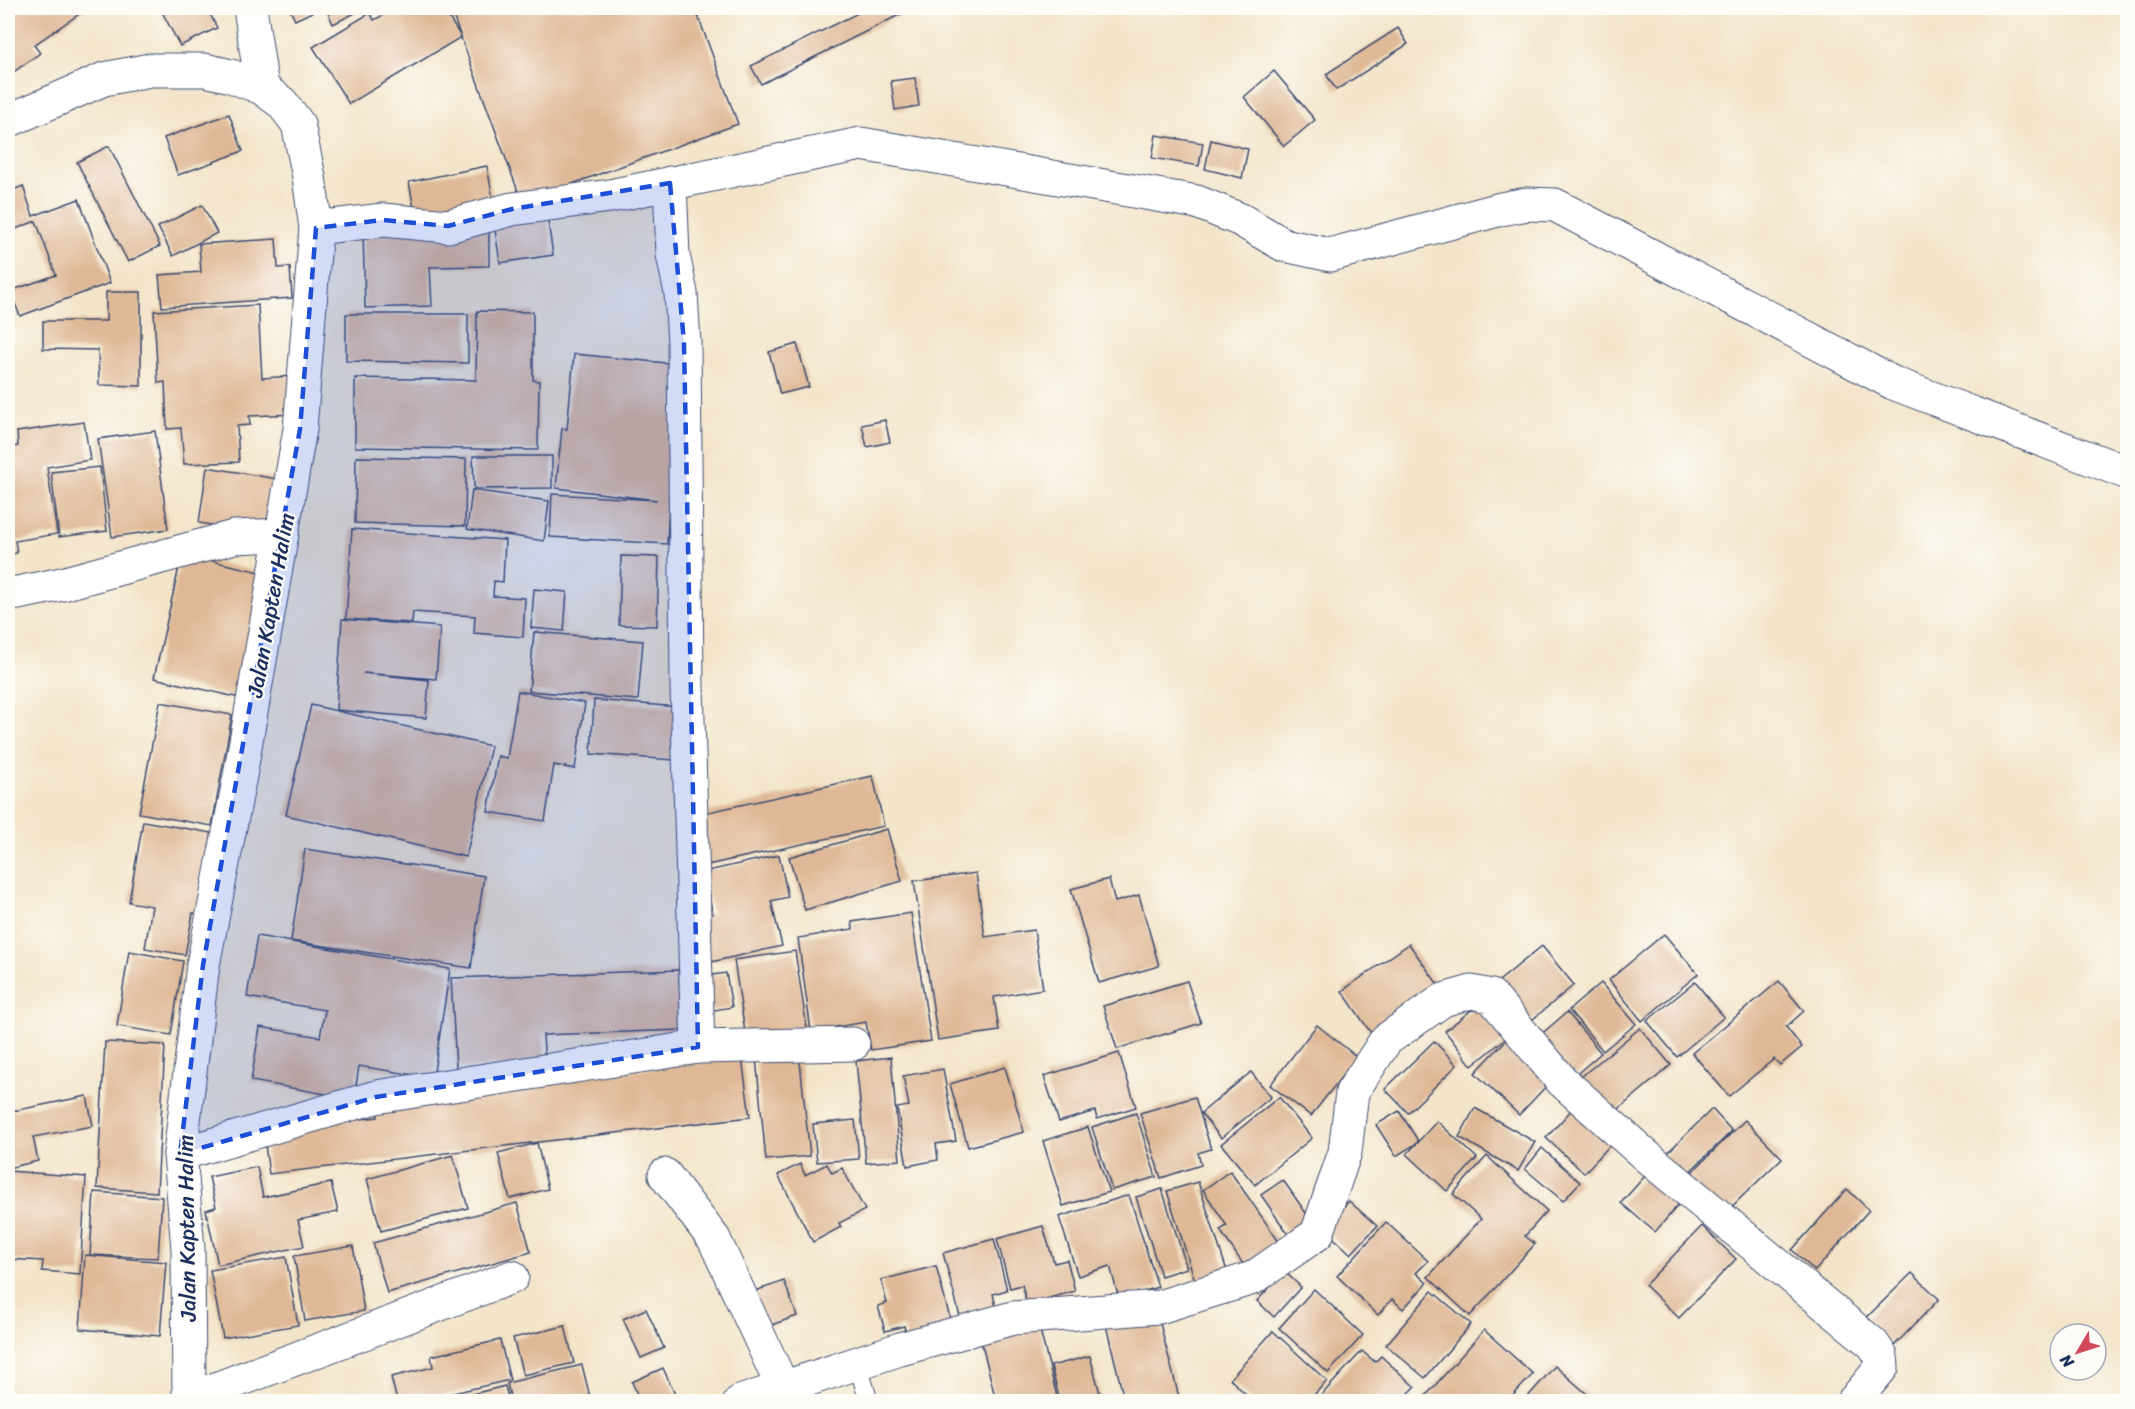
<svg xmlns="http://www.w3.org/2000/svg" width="2135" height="1409" font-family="Sriracha,sans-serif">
<rect width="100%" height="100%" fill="#fdfcf7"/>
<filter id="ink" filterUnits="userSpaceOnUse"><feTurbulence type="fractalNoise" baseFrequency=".0167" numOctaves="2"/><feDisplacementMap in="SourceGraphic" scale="12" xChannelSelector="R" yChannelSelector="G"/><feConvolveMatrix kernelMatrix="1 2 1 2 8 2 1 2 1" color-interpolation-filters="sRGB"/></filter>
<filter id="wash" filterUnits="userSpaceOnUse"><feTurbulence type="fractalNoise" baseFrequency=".008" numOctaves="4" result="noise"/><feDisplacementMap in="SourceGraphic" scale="24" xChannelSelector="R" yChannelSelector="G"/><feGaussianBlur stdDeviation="1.35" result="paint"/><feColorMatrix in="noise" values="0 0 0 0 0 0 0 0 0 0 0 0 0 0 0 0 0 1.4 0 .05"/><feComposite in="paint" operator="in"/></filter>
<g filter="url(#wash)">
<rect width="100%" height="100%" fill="#f3e5ca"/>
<g id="blocks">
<g fill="#dfb997">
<path d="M8 8H88L34 45 40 53 8 76Z"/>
<path d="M160 8H207L217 28 180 46Z"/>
<path d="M289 8H321L295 20Z"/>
<path d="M326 8H365L333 24Z"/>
<path d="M396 8H443L461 37 349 104 313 47 370 13 374 20Z"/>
<path d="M467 8H695L738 124 522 202 452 13Z"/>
<path d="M868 8H913L761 84 751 66Z"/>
<path d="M1398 28 1408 44 1336 90 1326 74Z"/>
<path d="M1274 71 1315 120 1284 146 1244 97Z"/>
<path d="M915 78 919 106 895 110 891 81Z"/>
<path d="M229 114 243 151 178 175 164 138Z"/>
<path d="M1156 135 1203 143 1199 166 1152 158Z"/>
<path d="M1211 140 1248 149 1242 178 1205 169Z"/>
<path d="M109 146 160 246 128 262 77 162Z"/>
<path d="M487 166 494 204 416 219 409 182Z"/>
<path d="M23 186 33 216 79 199 110 283 20 316 10 291 56 275 36 221 8 232V192Z"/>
<path d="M202 205 217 233 173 256 158 227Z"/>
<path d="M547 215 553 255 500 263 494 223Z"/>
<path d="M489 228V266L430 267 432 306 365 308 363 231Z"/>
<path d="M276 239 278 268 290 267 292 298 162 307 159 275 201 272 199 244Z"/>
<path d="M106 292H141V386L99 385 98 350 43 349V321H106Z"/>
<path d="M258 305 262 378 294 376 296 414 249 416 250 425 237 426 239 462 184 464 181 428 167 429 165 382 158 383 154 311Z"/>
<path d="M477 311 533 312V380L539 381 538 450 355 447V378L476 380Z"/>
<path d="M346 314H468V363L346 361Z"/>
<path d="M797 344 809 387 780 394 769 352Z"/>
<path d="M574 354 676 364 667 544 550 537 552 494 657 500 556 488 562 428 567 429Z"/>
<path d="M885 420 890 442 867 447 862 425Z"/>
<path d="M84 422 90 460 47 467 57 534 15 541 17 553 8 555V448L18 446 17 432Z"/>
<path d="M155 431 168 529 112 537 98 439Z"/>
<path d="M473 456H552V488L474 489Z"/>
<path d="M356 457 466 459 465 526 355 523Z"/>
<path d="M100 467 107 531 59 537 51 472Z"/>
<path d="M207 467 277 479 268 534 199 523Z"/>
<path d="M472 490 549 501 544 541 467 529Z"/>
<path d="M352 529 505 540 503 582 494 581 493 596 525 598 523 637 474 633 475 616 413 612 412 623 346 619Z"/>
<path d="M182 554 268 574 240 698 154 678Z"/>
<path d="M621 556 659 557 657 626 619 625Z"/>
<path d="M534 589 567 592 564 631 531 628Z"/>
<path d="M342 619 440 627 436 679 363 673 429 680 426 718 336 710Z"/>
<path d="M534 632 643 641 638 700 529 691Z"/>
<path d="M518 691 585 703 575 769 554 765 545 821 488 812 498 756 507 758Z"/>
<path d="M594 700 678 707 674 760 591 754Z"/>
<path d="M160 702 232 715 212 826 139 813Z"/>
<path d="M311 705 491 746 466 857 286 815Z"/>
<path d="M873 776 884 826 707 865 695 815Z"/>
<path d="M143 821 212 833 198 914 193 913 185 955 145 948 152 906 129 902Z"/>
<path d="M887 829 902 881 805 910 789 857Z"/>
<path d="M305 849 484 876 471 968 291 941Z"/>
<path d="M779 855 788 897 771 901 782 946 711 962 701 916 713 914 703 872Z"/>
<path d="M976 873 985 937 1034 930 1043 989 994 997 999 1031 938 1040 914 881Z"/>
<path d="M1109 879 1115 902 1139 895 1159 966 1099 983 1071 889Z"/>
<path d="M911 913 931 1041 871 1050 866 1022 811 1031 798 938 853 929 852 922Z"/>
<path d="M1664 934 1698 974 1642 1021 1609 980Z"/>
<path d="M257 936 450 969 433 1078 359 1066 354 1099 251 1081 260 1027 320 1037 325 1010 247 997Z"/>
<path d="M1409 944 1439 986 1371 1033 1342 991Z"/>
<path d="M1542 946 1574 985 1527 1024 1494 985Z"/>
<path d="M129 951 183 961 171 1035 117 1026Z"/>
<path d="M795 951 808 1035 747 1045 734 960Z"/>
<path d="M679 970 681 1030 543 1035 545 1065 456 1068 451 978Z"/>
<path d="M726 973 732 1007 703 1012 697 977Z"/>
<path d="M1187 981 1201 1023 1117 1049 1103 1006Z"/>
<path d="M1779 981 1804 1011 1786 1027 1802 1047 1780 1065 1774 1059 1729 1096 1692 1053Z"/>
<path d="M1695 982 1724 1017 1677 1057 1647 1021Z"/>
<path d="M1601 983 1636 1024 1603 1051 1569 1010Z"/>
<path d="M1484 1000 1511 1034 1472 1066 1445 1031Z"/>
<path d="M1567 1012 1601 1053 1572 1078 1538 1037Z"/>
<path d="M1317 1025 1357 1057 1311 1116 1270 1085Z"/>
<path d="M1640 1028 1671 1065 1608 1118 1576 1081Z"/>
<path d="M1507 1039 1551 1081 1519 1115 1475 1073Z"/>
<path d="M1434 1041 1457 1065 1408 1113 1385 1089Z"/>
<path d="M105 1042 165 1045 157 1192 97 1188Z"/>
<path d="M799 1053 810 1156 766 1160 756 1058Z"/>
<path d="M1119 1053 1136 1107 1097 1119 1095 1111 1059 1122 1044 1076Z"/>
<path d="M891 1057 900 1160 866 1163 856 1061Z"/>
<path d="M742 1058 750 1117 269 1174 263 1130 378 1117 377 1101Z"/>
<path d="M1005 1067 1024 1132 968 1147 950 1084Z"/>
<path d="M943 1069 956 1141 936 1144 938 1160 907 1166 897 1108 909 1106 903 1076Z"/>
<path d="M1251 1072 1271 1097 1221 1138 1201 1113Z"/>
<path d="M87 1096 93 1126 33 1137 38 1161 8 1168V1112Z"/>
<path d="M1195 1097 1211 1149 1198 1153 1201 1165 1161 1178 1140 1113Z"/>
<path d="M1279 1097 1312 1138 1255 1185 1221 1144Z"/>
<path d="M1576 1105 1614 1141 1584 1173 1546 1138Z"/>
<path d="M1475 1108 1535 1142 1518 1171 1459 1137Z"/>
<path d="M1712 1109 1732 1131 1683 1178 1663 1157Z"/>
<path d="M1399 1111 1419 1142 1396 1156 1376 1125Z"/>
<path d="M1136 1113 1156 1177 1112 1190 1092 1127Z"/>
<path d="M855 1120 859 1159 817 1162 813 1124Z"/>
<path d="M1745 1120 1782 1158 1723 1215 1686 1178Z"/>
<path d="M1437 1121 1477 1158 1447 1191 1407 1154Z"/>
<path d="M1088 1127 1109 1192 1063 1206 1043 1141Z"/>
<path d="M537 1143 548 1189 510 1199 498 1153Z"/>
<path d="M1542 1148 1580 1182 1563 1201 1525 1169Z"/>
<path d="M453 1155 468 1208 381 1231 367 1179Z"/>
<path d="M1487 1156 1547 1211 1525 1236 1535 1244 1470 1316 1428 1277 1481 1219 1453 1194Z"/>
<path d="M800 1164 805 1175 827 1164 832 1173 842 1168 865 1210 839 1223 841 1227 813 1242 778 1175Z"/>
<path d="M257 1167 263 1197 331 1183 338 1212 298 1220 304 1246 218 1265 206 1210 216 1207 209 1177Z"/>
<path d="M1652 1168 1685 1197 1655 1232 1621 1203Z"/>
<path d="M8 1171 86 1177 80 1274 42 1271 43 1261 8 1259Z"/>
<path d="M1230 1171 1284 1249 1249 1273 1220 1230 1227 1226 1203 1190Z"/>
<path d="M1283 1180 1315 1226 1293 1241 1261 1195Z"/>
<path d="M1198 1182 1227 1271 1195 1281 1167 1191Z"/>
<path d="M1162 1189 1187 1268 1161 1276 1136 1197Z"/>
<path d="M1847 1189 1869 1210 1815 1271 1792 1250Z"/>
<path d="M94 1192 162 1197 158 1258 90 1255Z"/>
<path d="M1129 1195 1158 1287 1119 1299 1110 1266 1078 1276 1059 1217Z"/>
<path d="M1349 1201 1377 1226 1351 1254 1324 1229Z"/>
<path d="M517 1203 531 1252 387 1293 373 1243Z"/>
<path d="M1386 1222 1428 1261 1416 1273 1427 1283 1403 1309 1392 1299 1378 1315 1337 1276Z"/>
<path d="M1043 1226 1054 1263 1067 1260 1075 1291 1027 1304 1022 1285 1010 1288 997 1239Z"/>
<path d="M1702 1226 1736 1259 1679 1318 1645 1285Z"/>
<path d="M994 1239 1007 1290 993 1294 997 1311 961 1320 943 1253Z"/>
<path d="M353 1246 364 1311 305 1321 294 1256Z"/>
<path d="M85 1255 166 1262 160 1336 80 1329Z"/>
<path d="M286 1257 298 1325 223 1338 210 1270Z"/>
<path d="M936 1266 952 1326 907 1338 904 1326 885 1331 878 1306 887 1303 881 1280Z"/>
<path d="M1284 1271 1301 1287 1274 1317 1257 1301Z"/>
<path d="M1912 1273 1939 1299 1894 1346 1866 1318Z"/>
<path d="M784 1281 797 1316 760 1329 747 1294Z"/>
<path d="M1314 1289 1363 1335 1328 1373 1279 1328Z"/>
<path d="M1432 1291 1471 1324 1425 1378 1386 1345Z"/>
<path d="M1156 1308 1180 1401H1119L1124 1399 1105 1321Z"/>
<path d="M646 1309 664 1348 641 1358 623 1319Z"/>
<path d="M1038 1322 1058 1401H996L980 1336Z"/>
<path d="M565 1326 574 1363 523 1375 513 1338Z"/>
<path d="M1484 1330 1533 1374 1508 1401H1426L1423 1399Z"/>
<path d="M1273 1331 1327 1381 1308 1401H1253L1230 1379Z"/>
<path d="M500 1340 510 1380 440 1396 442 1401H397L391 1377 433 1367 431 1356Z"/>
<path d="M1362 1351 1375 1362 1381 1356 1415 1387 1401 1401H1316Z"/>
<path d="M1090 1356 1102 1401H1060L1051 1366Z"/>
<path d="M582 1365 591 1401H511L507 1383Z"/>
<path d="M1555 1366 1595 1401H1524Z"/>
<path d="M663 1368 678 1401H640L632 1382Z"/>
<path d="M505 1386 509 1401H444Z"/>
</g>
</g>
</g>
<g filter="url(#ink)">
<use href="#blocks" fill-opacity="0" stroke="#3b4a6e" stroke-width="1.5"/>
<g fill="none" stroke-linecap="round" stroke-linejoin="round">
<g stroke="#3b4a6e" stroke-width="20">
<path id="service" d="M857 1362 869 1402"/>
</g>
<g stroke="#3b4a6e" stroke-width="35">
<g id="minor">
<path d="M250 8 262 88"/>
<path d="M670 183 673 255 681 293 684 343 687 687 698 1047"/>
<path d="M316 228 383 220 448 226 512 209 610 196 861 144 1197 202 1241 220 1284 245 1330 255 1501 209 1527 204 1555 205 1893 383 2128 473"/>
<path d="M8 595 62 584 234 537 282 535"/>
<path d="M180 1154 376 1097 698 1047 853 1044"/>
<path d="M665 1175 714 1239 783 1388"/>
<path d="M189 1399 512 1277"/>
<path d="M740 1402 900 1349 1013 1318 1159 1307 1253 1278 1317 1234 1345 1152 1352 1092 1386 1040 1443 1000 1471 992 1491 996 1562 1081 1645 1155 1873 1344 1881 1356 1882 1367 1853 1402"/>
</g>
</g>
<g stroke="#3b4a6e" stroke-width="35">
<path id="primary" d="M8 121 104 79 150 70H205L231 76 262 88 282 103 298 124 309 177 316 228 300 429 240 776 203 965 180 1154 188 1249 189 1402"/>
</g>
<use href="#service" stroke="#fff" stroke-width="18"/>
<use href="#minor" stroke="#fff" stroke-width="33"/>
<use href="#primary" stroke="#fff" stroke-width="33"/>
</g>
</g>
<path fill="#1d4ed8" fill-opacity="0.2" stroke="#1d4ed8" stroke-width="4.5" stroke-dasharray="12 8" stroke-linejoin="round" d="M670 183 684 343 698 1047 376 1097 180 1154 203 965 300 429 316 228 383 220 448 226 512 209Z"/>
<g text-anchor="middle" stroke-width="4.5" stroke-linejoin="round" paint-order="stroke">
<g font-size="22" fill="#1b2f5e" stroke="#fdfcf7">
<text transform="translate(270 605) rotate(-80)" y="8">Jalan Kapten Halim</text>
<text transform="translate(186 1228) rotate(-91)" y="8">Jalan Kapten Halim</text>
</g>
</g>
<rect width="2135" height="1409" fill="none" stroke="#fdfcf7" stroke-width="30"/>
<g transform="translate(2078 1352) rotate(231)"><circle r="28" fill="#fdfcf7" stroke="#a3aaba" stroke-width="1.5"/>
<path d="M0-4.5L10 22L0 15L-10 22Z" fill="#d1495b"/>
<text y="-9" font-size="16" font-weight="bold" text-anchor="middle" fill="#1b2f5e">N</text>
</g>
</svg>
